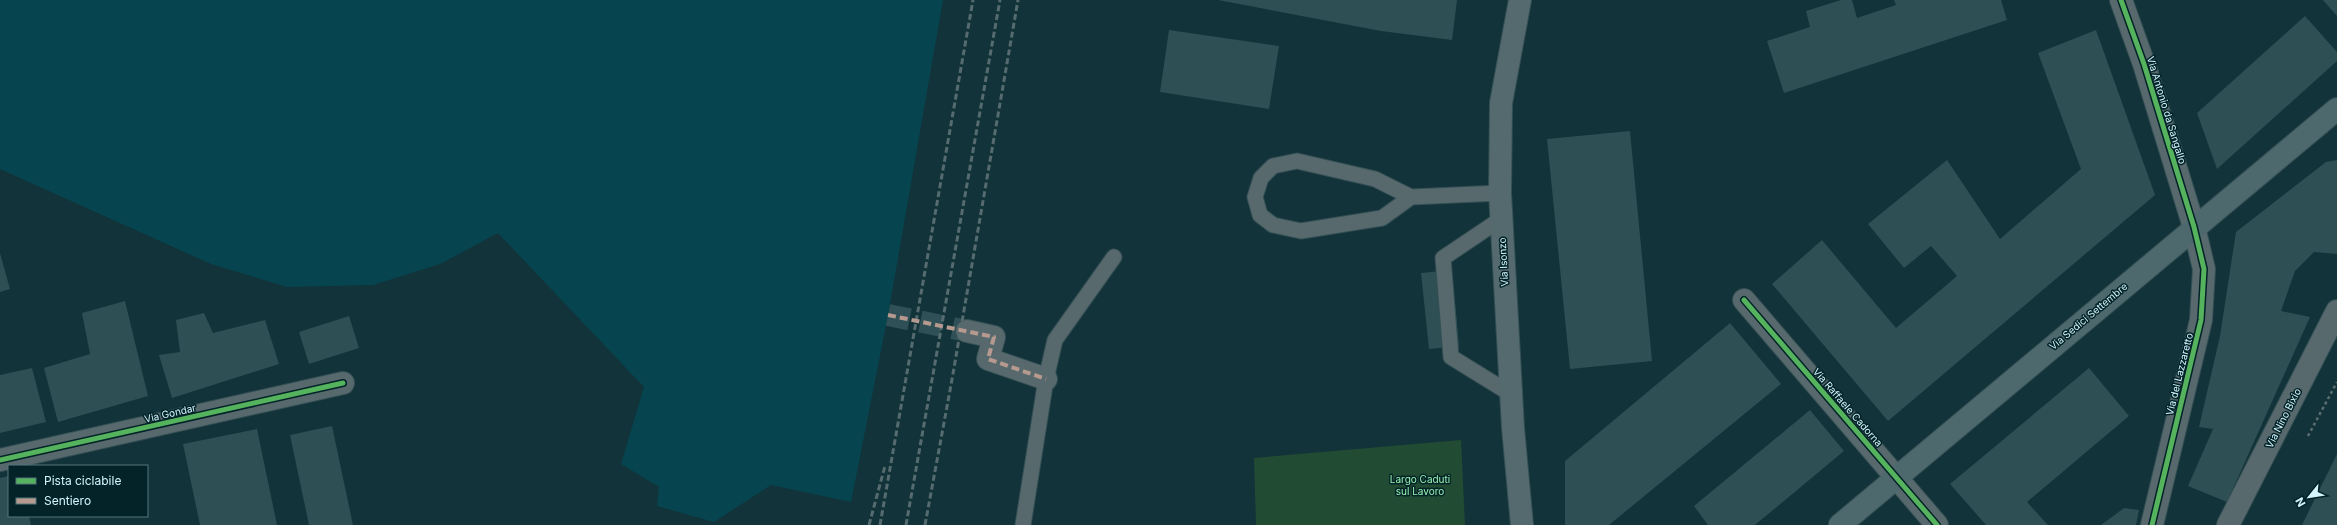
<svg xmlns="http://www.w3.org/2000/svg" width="2337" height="525" font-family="Inter,sans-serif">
<rect width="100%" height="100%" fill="#123339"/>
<path fill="#06454f" d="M0 0H943L888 315 851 502 771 485 714 522 657 506 659 487 621 464 644 387 498 233 440 264 373 285 287 287 211 264 0 169Z"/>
<path fill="#224b33" d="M1461 440 1465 525H1256L1254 458Z"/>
<g fill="#2e4f54">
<path d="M1218 0H1457L1452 40 1381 31Z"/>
<path d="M1841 0H1852L1857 18 1896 5 1894 0H2001L2007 20 1784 93 1767 41 1810 27 1806 11Z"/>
<path d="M2323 0H2337V16Z"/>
<path d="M2305 16 2337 52V61L2217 169 2197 113Z"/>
<path d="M1169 30 1279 46 1269 109 1160 92Z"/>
<path d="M2096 30 2155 195 1888 421 1772 284 1822 240 1896 328 1957 276 1931 246 1904 268 1868 224 1947 160 2000 239 2081 169 2038 53Z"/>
<path d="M1630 131 1652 361 1570 369 1547 139Z"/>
<path d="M2337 160V254L2314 252 2295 271 2281 311 2310 317 2227 502 2188 486 2213 429 2199 427 2220 336 2236 232 2326 162Z"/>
<path d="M0 253 10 289 0 292Z"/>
<path d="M1452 270 1459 346 1429 349 1421 273Z"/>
<path d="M125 301 148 396 58 422 44 368 90 354 82 313Z"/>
<path d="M204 313 213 333 265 320 279 364 172 398 159 355 180 352 176 320Z"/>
<path d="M349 316 359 348 309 364 299 332Z"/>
<path d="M1730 323 1781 384 1609 525H1565V461Z"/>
<path d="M32 368 46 422 0 433V375Z"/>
<path d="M2089 368 2129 416 2027 502 2048 525H1986L1950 484Z"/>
<path d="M1810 410 1844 451 1755 525H1708L1694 506Z"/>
<path d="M332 426 353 525H309L290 435Z"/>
<path d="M257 429 277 525H200L183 444Z"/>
<path d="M2337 454V525H2302Z"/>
<path d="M9 476V516H29L31 525H0V478Z"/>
<path d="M2124 508 2139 510 2136 525H2101Z"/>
</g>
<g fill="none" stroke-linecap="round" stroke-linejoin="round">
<path stroke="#2f5056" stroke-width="22" stroke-dasharray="22 11" stroke-linecap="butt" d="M888 315 967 331"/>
<g stroke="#345055" stroke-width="17">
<g id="lane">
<path d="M1411 197 1382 218 1301 231 1273 225 1260 215 1255 197 1261 178 1273 166 1297 161 1375 179 1411 197 1500 193"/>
<path d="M1501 219 1443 258 1451 357 1511 394"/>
<path d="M1023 525 1046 379 1055 340 1114 257"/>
</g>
</g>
<g stroke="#345055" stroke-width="24">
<g id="street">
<path d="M2121 0 2144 64 2194 227 2204 269 2201 320 2152 525"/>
<path d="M1744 300 1937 525"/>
<path d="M967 331 994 337 988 359 1046 379"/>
<path d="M0 460 343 383"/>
<path d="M2228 525 2337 311"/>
</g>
</g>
<g stroke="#345055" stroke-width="24">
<path id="secondary" d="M1520 0 1501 103 1500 193 1513 428 1522 525"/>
</g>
<g stroke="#345055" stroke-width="24">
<path id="primary" d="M1840 525 2337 109"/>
</g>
<path stroke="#5c6d70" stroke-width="2.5" stroke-dasharray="3 3" stroke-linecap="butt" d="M2308 436 2337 382"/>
<use href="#lane" stroke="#57696d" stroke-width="15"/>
<use href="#street" stroke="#57696d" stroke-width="22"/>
<use href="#secondary" stroke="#546a6f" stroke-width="22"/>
<use href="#primary" stroke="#4e696d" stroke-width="22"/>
<g stroke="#556b6f" stroke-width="3" stroke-dasharray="6 3" stroke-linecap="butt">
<path d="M869 525 885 466"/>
<path d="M880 525 973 0"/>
<path d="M906 525 1000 0"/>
<path d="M925 525 951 385 1018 0"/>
</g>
<path stroke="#b69a8f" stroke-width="4" stroke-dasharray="8 4" stroke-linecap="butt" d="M888 315 994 337 988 359 1046 379"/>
<g stroke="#032328" stroke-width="8">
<g id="cycleway">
<path d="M2121 0 2144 64 2194 227 2204 269 2201 320 2152 525"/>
<path d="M1744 300 1937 525"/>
<path d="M0 460 343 383"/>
</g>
</g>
<use href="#cycleway" stroke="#56b35d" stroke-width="5"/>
</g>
<g text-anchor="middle" stroke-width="3" stroke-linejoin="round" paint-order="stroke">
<g font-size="10" fill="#d3f6fd" stroke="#032328">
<text transform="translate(2167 110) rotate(73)" y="4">Via Antonio da Sangallo</text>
<text transform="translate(1503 262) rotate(-93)" y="4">Via Isonzo</text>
<text transform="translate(2088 316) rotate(-40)" y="4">Via Sedici Settembre</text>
<text transform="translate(2179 374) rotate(-76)" y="4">Via del Lazzaretto</text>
<text transform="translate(1848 407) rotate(49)" y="4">Via Raffaele Cadorna</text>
<text transform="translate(170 413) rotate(-13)" y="4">Via Gondar</text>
<text transform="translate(2283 418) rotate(-63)" y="4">Via Nino Bixio</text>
</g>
<g font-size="10" fill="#97f4b1" stroke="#032328">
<text x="1420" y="483">Largo Caduti<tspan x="1420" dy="12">sul Lavoro</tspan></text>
</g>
</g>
<rect x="8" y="465" width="140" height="52" fill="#032328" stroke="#56777d"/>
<rect x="16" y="478" width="20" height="6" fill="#56b35d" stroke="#56777d"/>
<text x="44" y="485" font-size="12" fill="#d3f6fd">Pista ciclabile</text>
<rect x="16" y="498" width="20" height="6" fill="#b69a8f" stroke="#56777d"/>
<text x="44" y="505" font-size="12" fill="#d3f6fd">Sentiero</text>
<g transform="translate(2309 497) rotate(240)" stroke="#032328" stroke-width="3" paint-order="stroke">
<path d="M0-3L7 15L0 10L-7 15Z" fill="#d3f6fd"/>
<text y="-6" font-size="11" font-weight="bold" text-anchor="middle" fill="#d3f6fd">N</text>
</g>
</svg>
